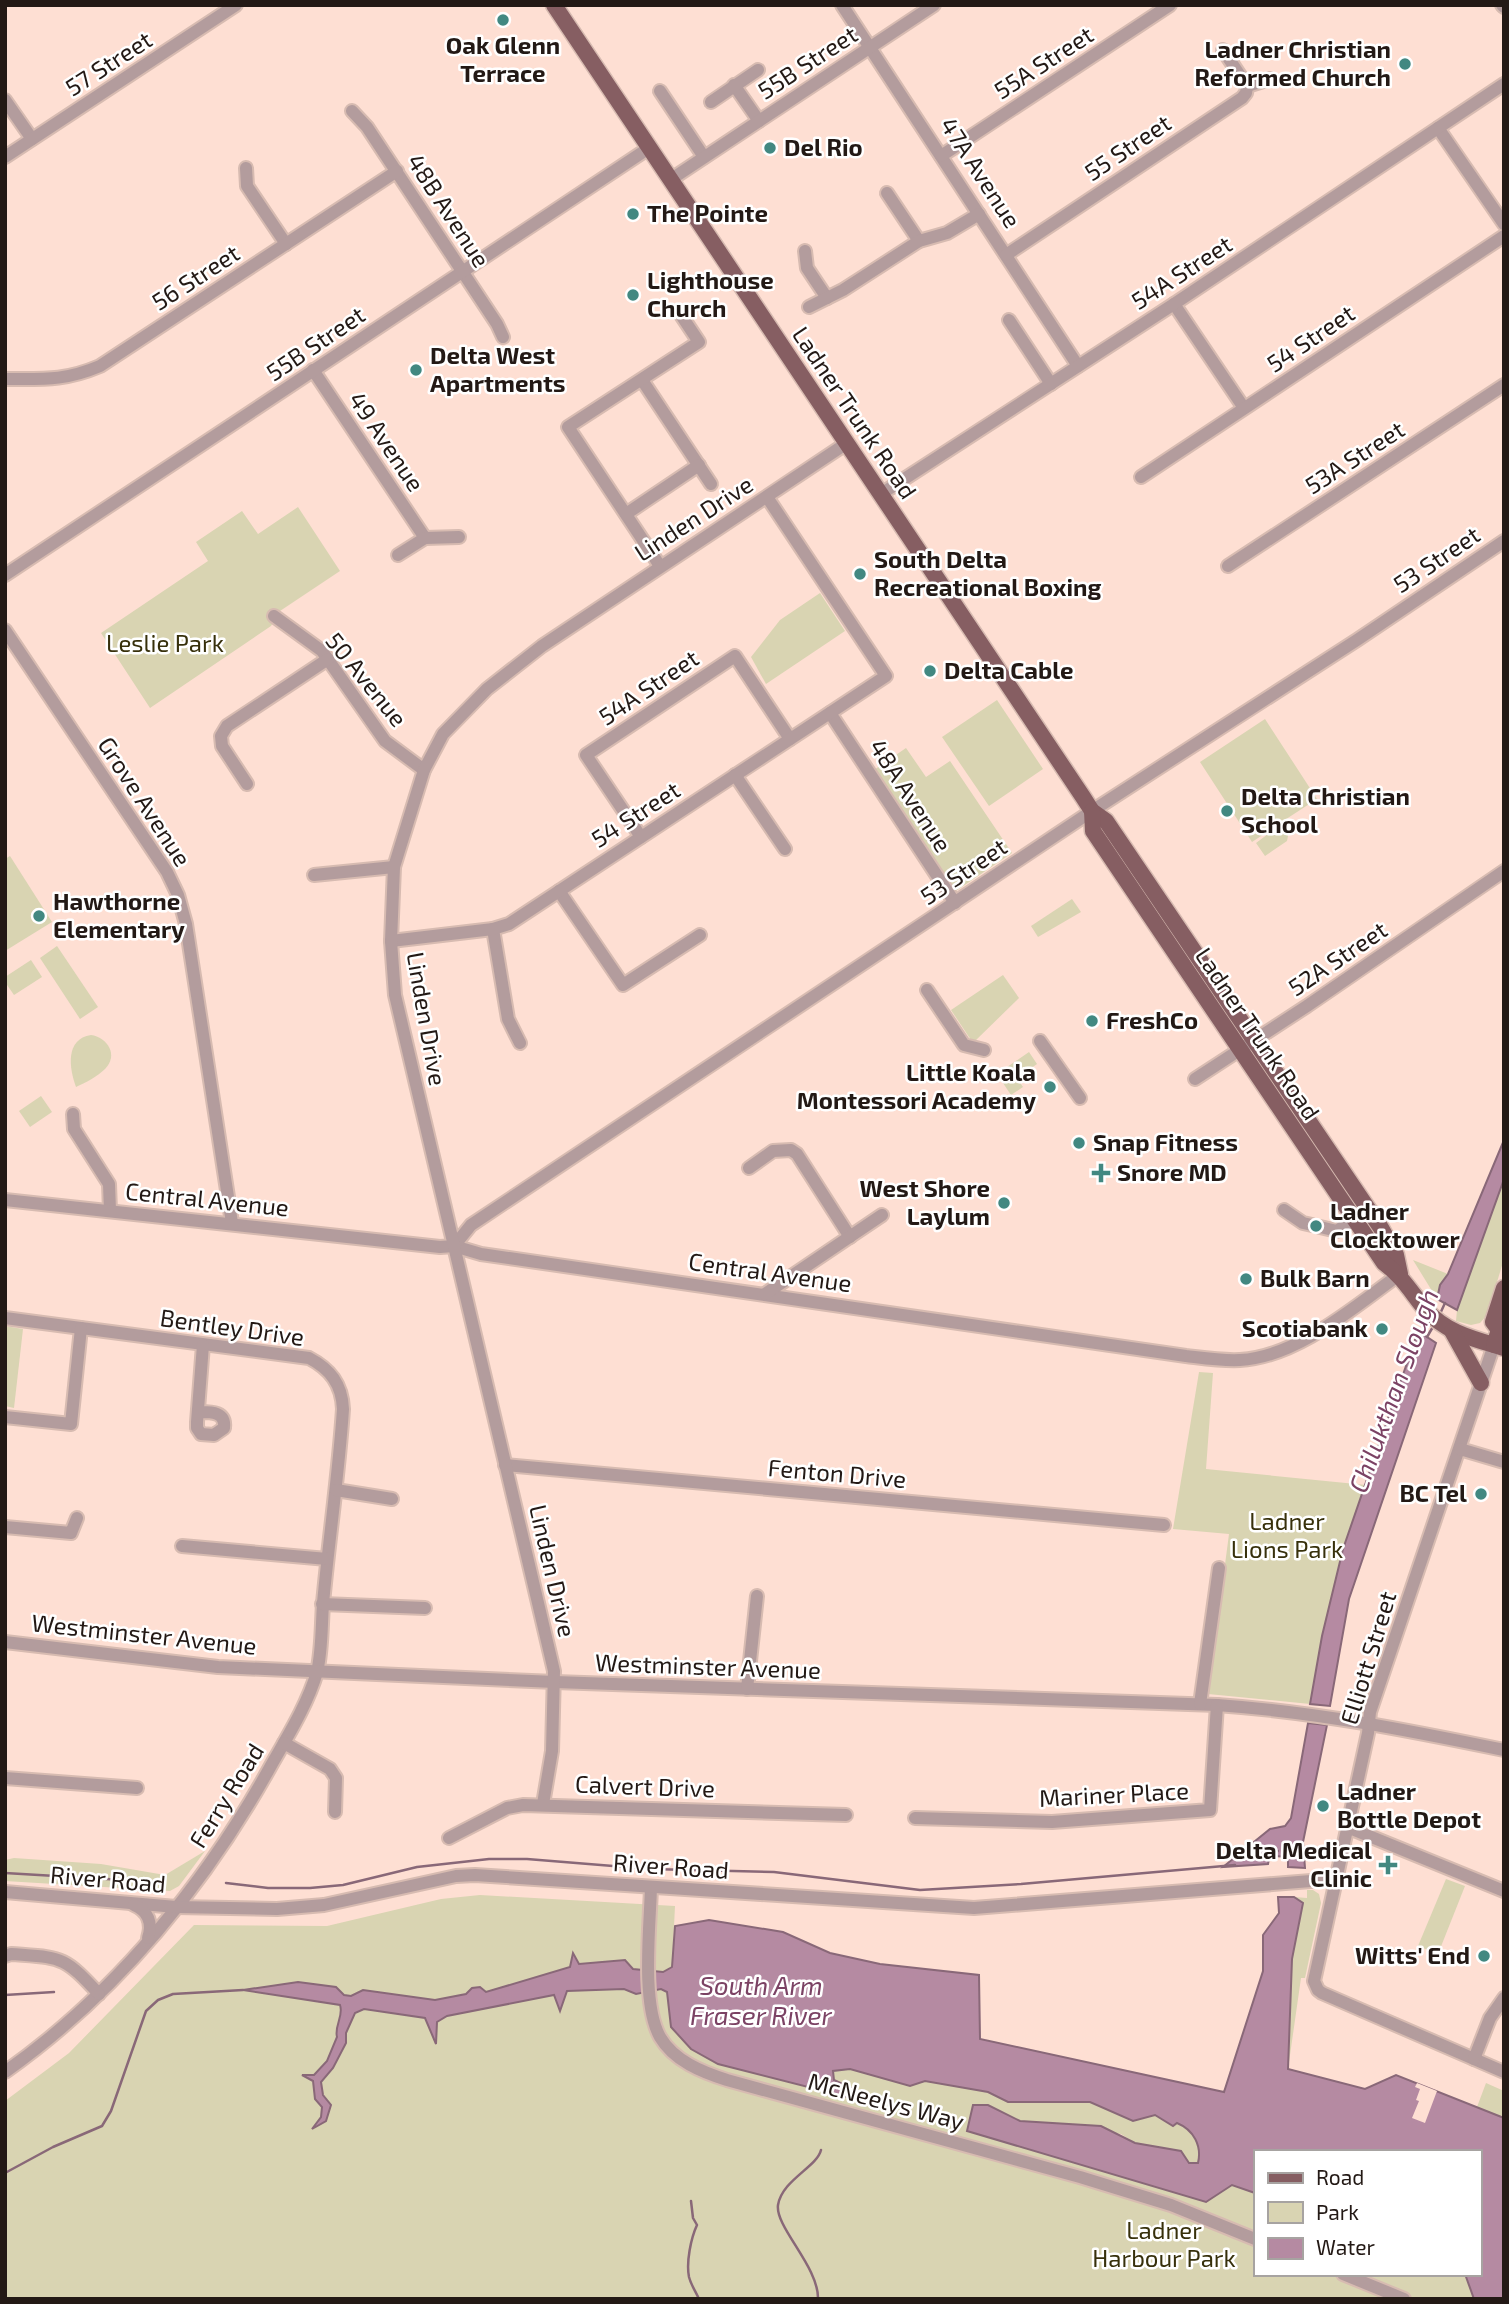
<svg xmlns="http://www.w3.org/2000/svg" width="1509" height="2304" font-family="'Exo 2',sans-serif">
<rect width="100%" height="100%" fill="#fedfd3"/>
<g fill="#d9d4b2">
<path d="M298 507 340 571 280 611 271 626 150 708 101 633 208 561 196 542 242 511 258 534Z"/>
<path d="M820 593 845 631 766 684 751 657 780 620Z"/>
<path d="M997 700 1043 769 989 806 942 737Z"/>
<path d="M1265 719 1317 799 1277 825 1282 826 1288 836 1287 841 1265 856 1256 843 1268 834 1267 832 1252 842 1200 762Z"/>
<path d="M906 748 926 777 950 761 1012 853 956 891 874 770Z"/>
<path d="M10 856 52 922 5 951V859Z"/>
<path d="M1072 899 1081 912 1038 937 1031 926Z"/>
<path d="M57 946 98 1007 80 1019 40 958Z"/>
<path d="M31 960 42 977 14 995 5 982V977Z"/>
<path d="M1003 975 1019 998 973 1043 951 1010Z"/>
<path d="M91 1035C107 1037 119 1055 105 1069 98 1076 85 1083 76 1087 69 1068 65 1039 91 1035Z"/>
<path d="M1029 1052 1037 1064 1017 1078 1023 1087 1011 1095 997 1074Z"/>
<path d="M41 1096 52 1112 30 1127 19 1111Z"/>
<path d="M1504 1179V1259L1487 1315 1480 1323 1471 1325 1456 1321 1457 1310Z"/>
<path d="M1413 1260 1448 1274 1437 1293V1299Z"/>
<path d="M5 1326 23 1329 14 1408 5 1406Z"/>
<path d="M1199 1372 1213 1373 1206 1469 1366 1485 1343 1549 1322 1636 1310 1704 1208 1694 1229 1534 1173 1529Z"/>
<path d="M205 1851 179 1886 170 1891 5 1881V1860L14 1858 101 1864 165 1875Z"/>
<path d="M1446 1879 1465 1886 1438 1954 1418 1946Z"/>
<path d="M1307 1890H1313L1319 1894 1321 1903 1305 1978H1301L1288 2069 1292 1959 1303 1903 1294 1897 1307 1898Z"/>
<path d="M480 1895 675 1906 672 1967 667 1992 671 2027 854 2089 833 2080V2070L850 2069 910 2086 925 2081 988 2092 1008 2102H1090L1133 2121 1155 2115 1173 2126 1177 2123C1194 2130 1202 2146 1198 2163H1189L1181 2151 1135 2143 1121 2134 1072 2126 1020 2121 988 2105 967 2130 1232 2185 1255 2193V2274H1465L1474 2299H5V2101L69 2053 194 1925 327 1926 441 1899Z"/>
<path d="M1486 2083 1504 2091V2118L1477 2107Z"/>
</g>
<g fill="#b58aa2" stroke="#896878" stroke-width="2">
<path d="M1504 1140V1179L1457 1310 1437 1299 1440 1285 1448 1274Z"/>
<path d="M1418 1331 1436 1343 1349 1599 1330 1706 1310 1704 1322 1636 1343 1549Z"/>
<path d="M1308 1723 1327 1725 1303 1842 1305 1868 1288 1867V1857L1275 1856V1849L1266 1848 1265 1858 1269 1859 1268 1864 1223 1867 1270 1829 1285 1826 1291 1818Z"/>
<path d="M1278 1897H1294L1303 1903 1292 1959 1288 2069 1365 2089 1396 2075 1504 2118V2299H1474L1465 2274H1479V2152H1255V2193L1232 2185 1206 2202 967 2131 973 2105H988L1020 2121 1101 2126 1135 2143 1181 2151 1189 2163H1198C1202 2146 1194 2130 1177 2123L1173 2126 1155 2115 1133 2121 1090 2102H1008L988 2092 925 2081 910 2086 850 2069 833 2071 834 2080 854 2089 875 2104 718 2064 691 2049 671 2027 667 1992 661 1989 636 1994 624 1989 567 1991 560 2011 554 1995 447 2016 437 2022 436 2044 425 2018 364 2009 355 2013 346 2033V2043L333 2068 321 2082 323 2095 331 2105 326 2121 312 2129 321 2117 322 2107 315 2099 313 2081 302 2075H314L327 2061 337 2037C334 2026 344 2016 340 2005L243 1990 298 1982 336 1987 344 1995 351 1996 363 1990 435 2000 466 1994 472 1988 480 1987 486 1992 570 1967 573 1953 579 1964 625 1960 633 1969 663 1972 672 1967 675 1926 709 1920 783 1932 830 1953 880 1964 979 1975 980 2039 1224 2092 1263 1971V1935L1279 1913Z"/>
</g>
<path fill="#fedfd3" d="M1417 2083 1437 2091 1425 2123 1412 2118 1419 2101 1416 2100 1420 2089 1415 2087Z"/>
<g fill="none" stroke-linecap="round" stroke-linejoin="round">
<g stroke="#896878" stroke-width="2.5">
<path d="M1439 1316 1445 1303"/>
<path d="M1427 1337 1434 1325"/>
<path d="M1264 1852 1278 1851"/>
<path d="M5 1873 157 1882"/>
<path d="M226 1883 268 1888H310L343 1885 417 1867 489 1859H527L650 1869 774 1872 920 1890 1021 1884 1235 1865"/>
<path d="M5 1995 54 1992"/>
<path d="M5 2173 53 2147 102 2126 111 2111 146 2011 158 2000 173 1994 243 1990"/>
<path d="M691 2201 693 2218 697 2225C691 2238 686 2262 689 2277 691 2285 696 2292 699 2299"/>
<path d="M818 2299C819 2267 775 2227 778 2205 782 2180 817 2167 821 2150"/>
</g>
<g stroke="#d7bbb1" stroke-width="16">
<g id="minor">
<path d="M842 5 1078 366"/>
<path d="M1502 5 1504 7"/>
<path d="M1223 50 1247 86"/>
<path d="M734 85 759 121"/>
<path d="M1247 86 1270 79"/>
<path d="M660 91 704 157"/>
<path d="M5 100 32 139"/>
<path d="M711 102 758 70"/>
<path d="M352 111 367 127 497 324 503 337"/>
<path d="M1438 128 1504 224"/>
<path d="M941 156 1170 5"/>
<path d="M5 157 236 5"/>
<path d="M246 168 247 186 286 244"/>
<path d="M670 180 934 5"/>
<path d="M887 193 919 241"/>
<path d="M805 251 807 268 827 298"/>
<path d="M1006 255 1242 98 1246 93 1247 86"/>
<path d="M1174 304 1244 408"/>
<path d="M809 307 843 290 919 241 947 233 979 214"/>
<path d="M1009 320 1051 384"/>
<path d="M313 370 425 538"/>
<path d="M5 379C43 379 65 381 100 366L397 171"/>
<path d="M642 380 711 484"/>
<path d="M1141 477 1504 236"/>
<path d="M881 494 1174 304 1504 84"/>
<path d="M626 514 699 465"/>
<path d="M398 555 425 538 459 537"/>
<path d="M660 566 568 427 699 342 681 315"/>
<path d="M1228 566 1504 385"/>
<path d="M5 575 649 148"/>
<path d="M274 616 322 651 385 741 424 770"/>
<path d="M5 630 167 872 178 895 186 924 232 1223"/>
<path d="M830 713 955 903"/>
<path d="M735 775 785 849"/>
<path d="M247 784 222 746 221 736 227 726 328 659"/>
<path d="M641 837 586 755 735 656 790 739"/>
<path d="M314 875 394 867"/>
<path d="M559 891 623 985 700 935"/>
<path d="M493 929 508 1019 520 1043"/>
<path d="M391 941 493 929 509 924 886 676 767 497"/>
<path d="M927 990 964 1045 984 1050"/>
<path d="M1040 1041 1080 1098"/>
<path d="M1195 1079 1307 1006 1504 871"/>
<path d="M73 1114 74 1129 109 1184 110 1211"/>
<path d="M749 1168 773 1151 791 1150 797 1154 850 1237"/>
<path d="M5 1200 440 1247 454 1246 481 1254 1186 1356C1203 1358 1222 1361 1240 1360 1297 1357 1354 1307 1400 1274"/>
<path d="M1284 1210 1303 1223 1312 1225"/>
<path d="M1320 1227 1337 1231 1347 1224"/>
<path d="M454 1246 471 1225 1092 811 1357 640 1504 541"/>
<path d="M765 1294 882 1215"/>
<path d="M5 1318 309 1358C330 1369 342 1384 343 1409 339 1470 330 1531 324 1593 321 1618 323 1647 317 1672 308 1703 289 1734 273 1762 207 1882 118 1992 5 2072"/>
<path d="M1494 1345 1370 1712 1368 1733 1314 1981 1318 1990 1322 1993 1504 2072"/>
<path d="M198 1412C210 1412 226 1411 224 1428L214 1435 201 1434 197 1428V1422L203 1345"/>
<path d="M5 1417 71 1424 81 1328"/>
<path d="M1460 1449 1504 1462"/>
<path d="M505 1465 1164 1525"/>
<path d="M336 1490 392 1499"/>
<path d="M5 1527 71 1533 77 1518"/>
<path d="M182 1546 327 1559"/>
<path d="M322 1604 425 1608"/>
<path d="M5 1642 218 1667 555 1682 1217 1705C1316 1712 1407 1730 1504 1750"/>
<path d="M747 1689 757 1596"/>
<path d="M1200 1704 1219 1568"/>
<path d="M284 1743 330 1769 336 1778 335 1812"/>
<path d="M5 1778 137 1788"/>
<path d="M543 1804 552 1751 554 1671 395 995 391 941 394 867 424 770 443 734 487 689 542 646 847 443"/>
<path d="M915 1818 1052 1822 1210 1810 1217 1705"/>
<path d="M1347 1827 1504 1891"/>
<path d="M449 1838 507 1808 523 1805 846 1815"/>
<path d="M651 1887C650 1926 641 2003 660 2037 674 2061 702 2072 727 2080L1080 2177 1171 2205 1255 2239"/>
<path d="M5 1892 176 1907 277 1909 324 1905 456 1876 475 1875 974 1908 1336 1879"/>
<path d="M134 1905C148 1911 153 1923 148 1938"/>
<path d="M5 1956 11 1954C62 1958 63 1955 99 1994"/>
<path d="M1474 2059 1490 2018 1504 1998"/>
<path d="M1343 2274 1404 2299"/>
</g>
</g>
<g stroke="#d7bbb1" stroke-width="19">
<g id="major">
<path d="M554 5 1083 797 1092 811 1106 821 1381 1228 1396 1255 1400 1274"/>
<path d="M1092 811 1093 831 1384 1263C1402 1276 1411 1292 1425 1309 1446 1333 1474 1339 1504 1348"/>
<path d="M1452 1331 1481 1383"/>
<path d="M1494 1345 1499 1330 1493 1322 1504 1288"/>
</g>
</g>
<use href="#minor" stroke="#b39c9d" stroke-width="12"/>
<use href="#major" stroke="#865e62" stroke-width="16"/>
</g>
<g fill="#428881" stroke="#fff" stroke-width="2.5">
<circle cx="503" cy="20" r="7"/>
<circle cx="1405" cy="64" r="7"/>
<circle cx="770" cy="148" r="7"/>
<circle cx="633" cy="214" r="7"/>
<circle cx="633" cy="295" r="7"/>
<circle cx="416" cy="370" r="7"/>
<circle cx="860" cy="574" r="7"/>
<circle cx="930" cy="671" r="7"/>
<circle cx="1227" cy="811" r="7"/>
<circle cx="39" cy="916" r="7"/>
<circle cx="1092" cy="1021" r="7"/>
<circle cx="1050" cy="1087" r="7"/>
<circle cx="1079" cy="1143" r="7"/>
<path d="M1097.5 1162.5h7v7h7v7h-7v7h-7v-7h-7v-7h7z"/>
<circle cx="1004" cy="1203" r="7"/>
<circle cx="1316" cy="1226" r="7"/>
<circle cx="1246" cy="1279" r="7"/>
<circle cx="1382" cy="1329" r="7"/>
<circle cx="1481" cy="1494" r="7"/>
<circle cx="1323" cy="1806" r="7"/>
<path d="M1384.5 1854.5h7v7h7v7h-7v7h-7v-7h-7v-7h7z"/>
<circle cx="1484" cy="1956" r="7"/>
</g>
<g text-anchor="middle" stroke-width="5" stroke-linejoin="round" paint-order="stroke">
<g font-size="24" font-weight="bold" fill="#231915" stroke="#fff" text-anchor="start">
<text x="503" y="54" text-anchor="middle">Oak Glenn<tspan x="503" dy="28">Terrace</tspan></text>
<text x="1391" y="58" text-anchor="end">Ladner Christian<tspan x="1391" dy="28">Reformed Church</tspan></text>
<text x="784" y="156">Del Rio</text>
<text x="647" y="222">The Pointe</text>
<text x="647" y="289">Lighthouse<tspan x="647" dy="28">Church</tspan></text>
<text x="430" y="364">Delta West<tspan x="430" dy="28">Apartments</tspan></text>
<text x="874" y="568">South Delta<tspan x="874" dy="28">Recreational Boxing</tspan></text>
<text x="944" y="679">Delta Cable</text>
<text x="1241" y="805">Delta Christian<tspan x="1241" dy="28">School</tspan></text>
<text x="53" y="910">Hawthorne<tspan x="53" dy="28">Elementary</tspan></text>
<text x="1106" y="1029">FreshCo</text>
<text x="1036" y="1081" text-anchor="end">Little Koala<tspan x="1036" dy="28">Montessori Academy</tspan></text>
<text x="1093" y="1151">Snap Fitness</text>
<text x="1117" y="1181">Snore MD</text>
<text x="990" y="1197" text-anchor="end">West Shore<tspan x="990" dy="28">Laylum</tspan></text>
<text x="1330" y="1220">Ladner<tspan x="1330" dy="28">Clocktower</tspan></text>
<text x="1260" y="1287">Bulk Barn</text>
<text x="1368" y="1337" text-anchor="end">Scotiabank</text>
<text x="1467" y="1502" text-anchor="end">BC Tel</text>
<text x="1337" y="1800">Ladner<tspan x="1337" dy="28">Bottle Depot</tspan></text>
<text x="1372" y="1859" text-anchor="end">Delta Medical<tspan x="1372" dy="28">Clinic</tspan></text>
<text x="1470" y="1964" text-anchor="end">Witts' End</text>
</g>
<g font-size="24" fill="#231915" stroke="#fff">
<text transform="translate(808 63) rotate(-33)" y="8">55B Street</text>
<text transform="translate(1044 63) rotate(-33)" y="8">55A Street</text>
<text transform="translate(109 64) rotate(-33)" y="8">57 Street</text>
<text transform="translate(1128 148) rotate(-34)" y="8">55 Street</text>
<text transform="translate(980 173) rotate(57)" y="8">47A Avenue</text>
<text transform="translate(448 211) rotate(57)" y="8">48B Avenue</text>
<text transform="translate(1182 273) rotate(-33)" y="8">54A Street</text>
<text transform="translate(196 278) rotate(-33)" y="8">56 Street</text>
<text transform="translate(1311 339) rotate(-34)" y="8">54 Street</text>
<text transform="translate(316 344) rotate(-34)" y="8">55B Street</text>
<text transform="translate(854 413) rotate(56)" y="8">Ladner Trunk Road</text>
<text transform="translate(386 442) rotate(56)" y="8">49 Avenue</text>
<text transform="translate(1355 458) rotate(-33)" y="8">53A Street</text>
<text transform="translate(694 519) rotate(-33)" y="8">Linden Drive</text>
<text transform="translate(1437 560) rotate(-34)" y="8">53 Street</text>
<text transform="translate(366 680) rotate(51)" y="8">50 Avenue</text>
<text transform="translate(649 688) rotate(-34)" y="8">54A Street</text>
<text transform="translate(910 796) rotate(57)" y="8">48A Avenue</text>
<text transform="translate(144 802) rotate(57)" y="8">Grove Avenue</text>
<text transform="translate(636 815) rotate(-33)" y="8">54 Street</text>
<text transform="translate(964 872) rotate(-34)" y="8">53 Street</text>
<text transform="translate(1338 959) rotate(-34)" y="8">52A Street</text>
<text transform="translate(426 1019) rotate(80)" y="8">Linden Drive</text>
<text transform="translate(1257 1034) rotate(56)" y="8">Ladner Trunk Road</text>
<text transform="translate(207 1200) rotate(6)" y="8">Central Avenue</text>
<text transform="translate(770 1273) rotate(8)" y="8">Central Avenue</text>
<text transform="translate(232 1328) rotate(8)" y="8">Bentley Drive</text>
<text transform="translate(837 1474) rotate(5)" y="8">Fenton Drive</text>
<text transform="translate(552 1571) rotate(77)" y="8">Linden Drive</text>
<text transform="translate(144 1635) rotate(6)" y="8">Westminster Avenue</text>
<text transform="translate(1369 1658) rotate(-73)" y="8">Elliott Street</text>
<text transform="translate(708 1667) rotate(2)" y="8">Westminster Avenue</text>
<text transform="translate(645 1787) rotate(2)" y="8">Calvert Drive</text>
<text transform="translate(1114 1795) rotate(-3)" y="8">Mariner Place</text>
<text transform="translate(227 1796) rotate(-58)" y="8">Ferry Road</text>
<text transform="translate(671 1867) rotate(4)" y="8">River Road</text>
<text transform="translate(108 1880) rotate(5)" y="8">River Road</text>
<text transform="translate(886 2102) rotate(15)" y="8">McNeelys Way</text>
</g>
<g font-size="24" fill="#37300b" stroke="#fff">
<text x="165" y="652">Leslie Park</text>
<text x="1287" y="1530">Ladner<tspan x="1287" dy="28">Lions Park</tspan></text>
<text x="1164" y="2239">Ladner<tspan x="1164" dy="28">Harbour Park</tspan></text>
</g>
<g font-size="26" font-style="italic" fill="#7b4264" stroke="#fff">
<text transform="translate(1394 1391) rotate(-70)" y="9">Chilukthan Slough</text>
<text x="761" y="1995">South Arm<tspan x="761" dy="30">Fraser River</tspan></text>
</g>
</g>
<rect width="1509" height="2304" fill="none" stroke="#231915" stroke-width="14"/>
<rect x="1254" y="2150" width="228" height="126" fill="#ffffff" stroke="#a7a3a1" stroke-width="2"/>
<rect x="1268" y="2173" width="35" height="10" fill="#865e62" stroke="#a7a3a1" stroke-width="2"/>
<text x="1316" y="2185" font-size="21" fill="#231915">Road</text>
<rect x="1268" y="2202" width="35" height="21" fill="#d9d4b2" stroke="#a7a3a1" stroke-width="2"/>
<text x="1316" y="2220" font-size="21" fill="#231915">Park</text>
<rect x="1268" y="2238" width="35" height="21" fill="#b58aa2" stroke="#a7a3a1" stroke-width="2"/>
<text x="1316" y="2255" font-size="21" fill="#231915">Water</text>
</svg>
